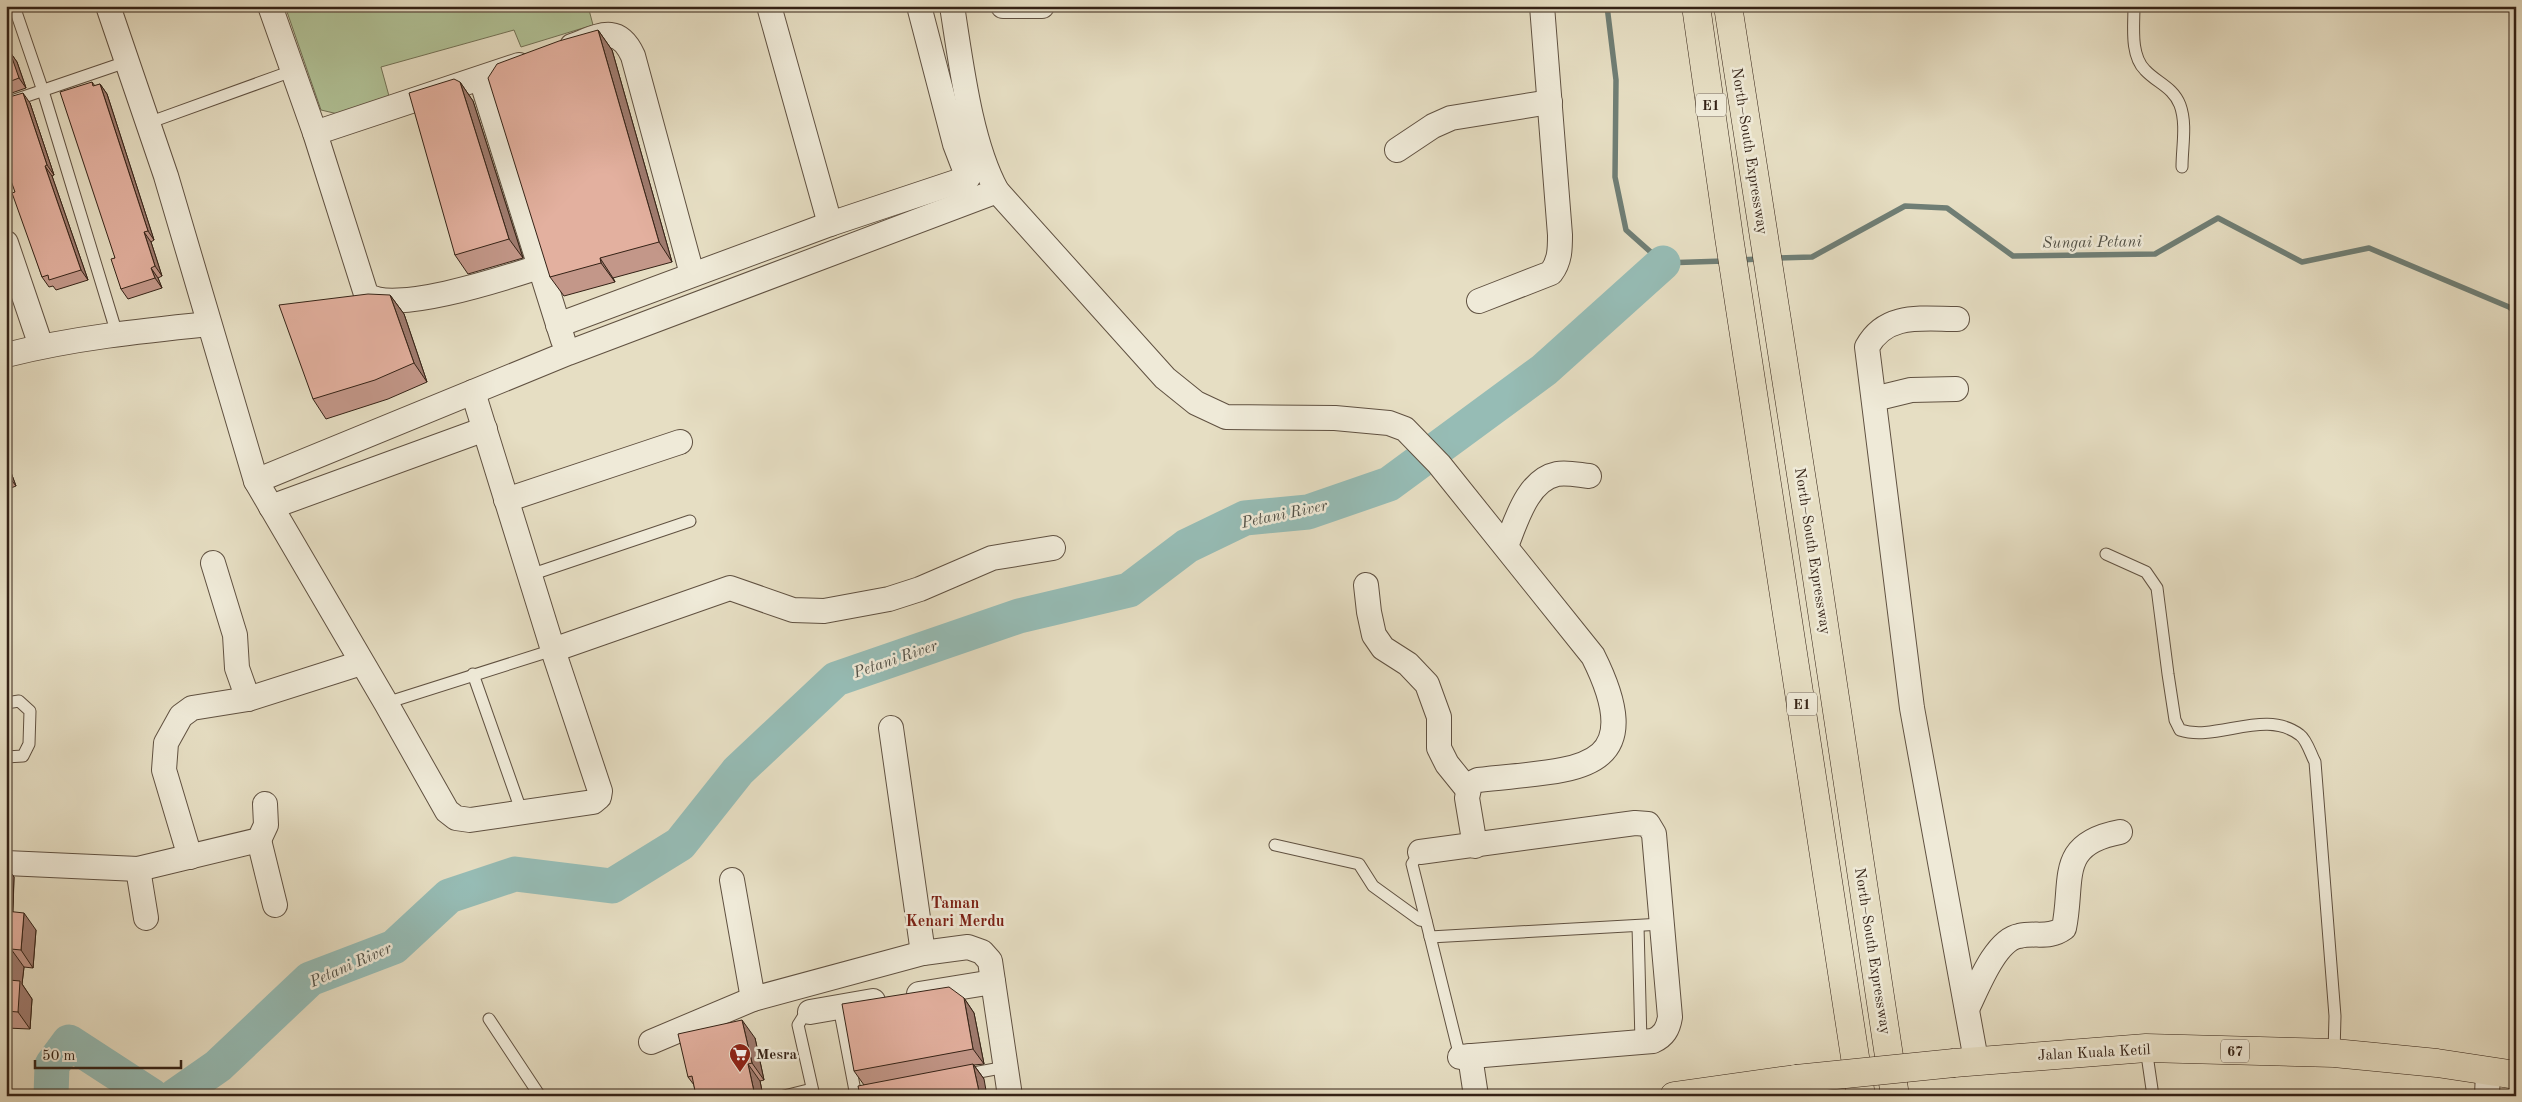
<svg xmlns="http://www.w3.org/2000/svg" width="2522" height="1102" font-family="'Old Standard TT',serif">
<rect width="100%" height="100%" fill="#e6dec3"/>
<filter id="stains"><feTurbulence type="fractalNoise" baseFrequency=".004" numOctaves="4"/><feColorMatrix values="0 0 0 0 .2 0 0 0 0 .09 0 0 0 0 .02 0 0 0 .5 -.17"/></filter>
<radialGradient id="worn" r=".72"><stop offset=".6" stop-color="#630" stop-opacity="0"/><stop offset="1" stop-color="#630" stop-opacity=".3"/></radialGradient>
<path fill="#b1c297" stroke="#727256" d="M285 6H588L593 25 521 47 514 30 381 67 389 96 338 114 321 110Z"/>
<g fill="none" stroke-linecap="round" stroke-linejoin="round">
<g stroke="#6f7e75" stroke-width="5.5">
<path d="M1607 6 1616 80 1615 177 1626 230 1663 263 1724 261"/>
<path d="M1774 258 1812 257 1905 206 1947 208 2013 256 2155 254 2218 218 2302 262 2369 248 2509 307 2516 312"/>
<path d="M1739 260 1759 259"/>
</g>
<g stroke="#96bcb5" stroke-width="35">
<path d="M51 1096 52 1065 69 1042 152 1096"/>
<path d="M175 1096 218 1066 310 979 394 947 449 896 515 874 612 886 680 844 738 771 836 679 1019 616 1129 590 1187 546 1245 518 1308 512 1389 484 1544 370 1663 263"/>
</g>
<g stroke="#605141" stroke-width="13">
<g id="service">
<path d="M14 6 43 91 117 334"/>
<path d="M2134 6C2134 26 2130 55 2145 70 2157 83 2173 87 2180 105 2187 124 2182 147 2182 167"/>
<path d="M6 103 126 62"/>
<path d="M148 123 292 71"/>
<path d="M2106 554 2146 572 2157 588 2168 674 2175 720 2180 730C2217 742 2265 708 2300 735 2307 740 2311 755 2315 762L2335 1016 2334 1053"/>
<path d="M530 575 690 521"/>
<path d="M473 674 522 813"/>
<path d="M6 703 19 701 30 711 29 744 23 756 6 757"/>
<path d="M386 703 553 650"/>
<path d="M1275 845 1359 864 1373 886 1420 920 1426 921"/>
<path d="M1420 852 1412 864 1460 1057"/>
<path d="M1638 926 1641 1042"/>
<path d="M1430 937 1662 924"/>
<path d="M839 1007 856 1096"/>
<path d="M810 1012 803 1017 798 1025 814 1096"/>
<path d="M489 1019 540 1096"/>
<path d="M2146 1048 2153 1096"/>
<path d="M963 1075 1006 1067"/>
<path d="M784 1096 812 1089"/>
</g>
</g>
<g stroke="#605141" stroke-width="26">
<g id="minor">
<path d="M108 6 166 176 256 481 386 703 447 811 456 818 470 820 593 802 599 797 600 791 553 650 473 392"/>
<path d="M270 6 315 133 366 294C391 316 508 277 539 267"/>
<path d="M769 6 830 224"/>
<path d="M952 6C961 62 970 142 997 191L1165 378 1196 403 1226 417 1335 418 1389 423 1405 429 1439 464 1593 656C1654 778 1569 769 1478 780L1470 784 1467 798 1475 846"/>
<path d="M1003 6H1042"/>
<path d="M572 46C599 36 618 23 633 56L692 274"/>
<path d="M481 79 563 340"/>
<path d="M315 133 519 65"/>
<path d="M1397 150 1433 126 1451 118 1550 102"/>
<path d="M6 243 41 346"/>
<path d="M1479 301 1551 273C1560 261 1560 249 1560 235L1542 6"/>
<path d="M1957 319C1923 319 1886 312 1867 347L1912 708 1976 1060"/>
<path d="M558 325 830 224 968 178 955 144 919 6"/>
<path d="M6 355C73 338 141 331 209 324"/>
<path d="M1874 399 1911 390 1956 389"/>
<path d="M256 481 568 353 997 191"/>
<path d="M506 500 680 442"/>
<path d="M271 507 485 429"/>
<path d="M1506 546C1516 522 1527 480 1557 474 1567 472 1579 475 1589 476"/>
<path d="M213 563 235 635 237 668 248 699"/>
<path d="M1366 585 1369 612 1374 635 1383 648 1408 664 1427 684 1439 717V748L1447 764 1468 790"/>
<path d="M553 650 730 588 793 610 824 611 889 599 920 589 992 558 1053 548"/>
<path d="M891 728 923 953"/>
<path d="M259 840 275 905"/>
<path d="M1420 852 1635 823 1648 824 1654 834 1670 1017C1668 1029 1664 1036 1653 1041L1460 1057"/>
<path d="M190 857 164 770 166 743 181 716 192 708 248 699 361 663"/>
<path d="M6 863 138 869 259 840 266 825 265 804"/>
<path d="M138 869 146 918"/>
<path d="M732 880 753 999"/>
<path d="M919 994 993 982"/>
<path d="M1967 1009C1977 989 1995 940 2019 936 2036 932 2049 939 2064 928 2074 880 2056 844 2120 832"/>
<path d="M810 1012 873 1001"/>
<path d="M651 1042 753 999 923 953 968 947 982 952 990 961 1010 1096"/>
<path d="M1470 1056 1476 1096"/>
<path d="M2487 1096 2488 1071"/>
</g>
</g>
<g stroke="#342216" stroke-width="29">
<g id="primary">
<path d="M1954 1063 2146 1048 2334 1053 2437 1063 2516 1075"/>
<path d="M1674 1096 1796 1079"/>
</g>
</g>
<g stroke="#342216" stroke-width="29">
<g id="motorway">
<path d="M1696 6 1729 237 1861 1096"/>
<path d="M1728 6 1812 545 1895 1096"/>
</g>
</g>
<use href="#service" stroke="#efead8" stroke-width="11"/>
<use href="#minor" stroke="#efead8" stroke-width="24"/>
<use href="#primary" stroke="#e6dec3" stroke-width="28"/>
<use href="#motorway" stroke="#e6dec3" stroke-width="28"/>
<g stroke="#342216" stroke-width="29" stroke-linecap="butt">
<path id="primary-bridge" d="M1796 1079 1954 1063"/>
</g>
<use href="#primary-bridge" stroke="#e6dec3" stroke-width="28"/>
</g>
<g fill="#c39789" stroke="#342216">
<path d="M598 30 612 50 672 262 613 278 615 282 564 296 550 277Z"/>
<path d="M6 40 10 52 17 62 26 88 6 95Z"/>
<path d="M92 82 95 86 100 84 107 94 154 240 151 242 162 276 158 278 162 288 128 299 121 289 115 258Z"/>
<path d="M460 82 473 101 523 258 468 274 455 255Z"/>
<path d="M30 103 54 175 52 176 88 280 56 290 53 286 49 287 42 277 15 192Z"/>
<path d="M390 295 404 314 427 382 388 399 326 419 313 399Z"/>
<path d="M6 459 16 486 6 490Z"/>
<path d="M6 866 14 877 13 912 36 930 33 968 24 967 22 984 32 999 30 1029 6 1028Z"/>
<path d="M964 998 974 1013 984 1064 974 1065 984 1079 864 1085 854 1071Z"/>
<path d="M755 1038 764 1080 760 1081 763 1096H696L694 1085 688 1077Z"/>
</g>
<g fill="#9f7b6f" stroke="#342216">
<path d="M598 30 612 50 672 262 659 242Z"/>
<path d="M6 40 10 52 17 62 26 88 19 78 6 52Z"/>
<path d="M460 82 473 101 523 258 509 239Z"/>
<path d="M100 84 107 94 154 240 148 231Z"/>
<path d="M23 93 30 103 54 175 47 165Z"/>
<path d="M45 166 52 176 88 280 81 270Z"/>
<path d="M144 232 151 242 162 276 155 266Z"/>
<path d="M600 258 613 278 615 282 601 263Z"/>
<path d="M151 268 158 278 162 288 155 278Z"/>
<path d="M390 295 404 314 427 382 414 363Z"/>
<path d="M6 459 16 486 6 473Z"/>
<path d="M6 866 14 877 12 928 6 919Z"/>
<path d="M24 913 36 930 33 968 21 950Z"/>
<path d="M11 949 24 967 22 984 32 999 30 1029 18 1012 9 980Z"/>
<path d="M964 998 974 1013 984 1064 973 1049Z"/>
<path d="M742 1020 755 1038 764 1080 752 1063Z"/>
<path d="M748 1064 760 1081 763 1096H755Z"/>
<path d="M973 1064 984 1079 987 1096H980Z"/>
</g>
<g fill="#e3b09f" stroke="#342216">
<path d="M598 30 659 242 600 258 601 263 550 277 488 78 497 64 559 41Z"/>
<path d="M6 52 7 53 10 52 19 78 6 83Z"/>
<path d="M454 79 460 82 509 239 455 255 409 93Z"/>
<path d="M92 82 93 86 100 84 148 231 144 232 155 266 151 268 155 278 121 289 111 259 115 258 60 92Z"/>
<path d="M23 93 47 165 45 166 81 270 49 280 48 275 42 277 12 193 15 192 6 167V98Z"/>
<path d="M368 294 390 295 414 363 375 380 313 399 279 305Z"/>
<path d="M6 911 24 913 21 950 11 949 9 980 20 981 18 1012 6 1011Z"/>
<path d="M949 987 964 998 973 1049 854 1071 842 1004Z"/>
<path d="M742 1020 752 1063 748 1064 755 1096H696L692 1076 688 1077 678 1034Z"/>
<path d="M973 1064 980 1096H860L858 1086Z"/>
</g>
<defs>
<g id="supermarket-pin" transform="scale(1.125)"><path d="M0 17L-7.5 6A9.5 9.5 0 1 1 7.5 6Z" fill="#8f2418" stroke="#efead8"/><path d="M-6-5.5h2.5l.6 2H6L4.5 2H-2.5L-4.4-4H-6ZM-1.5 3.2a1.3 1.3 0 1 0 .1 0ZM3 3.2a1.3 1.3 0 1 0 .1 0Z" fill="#fff"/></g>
</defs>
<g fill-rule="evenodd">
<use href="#supermarket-pin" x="740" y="1054"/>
</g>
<g text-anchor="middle" stroke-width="5" stroke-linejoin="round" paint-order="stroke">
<g fill="#efead8" stroke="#6c5e50" stroke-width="1">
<rect x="1696" y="93.5" width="30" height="23" rx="4"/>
<rect x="1787" y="692.5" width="30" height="23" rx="4"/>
<rect x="2221" y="1039.5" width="28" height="23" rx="4"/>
</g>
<g font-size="14" font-weight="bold" fill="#342216">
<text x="1711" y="110">E1</text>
<text x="1802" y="709">E1</text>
<text x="2235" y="1056">67</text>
</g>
<g font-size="15" fill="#342216" stroke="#efead8">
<text transform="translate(1750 151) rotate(81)" y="5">North–South Expressway</text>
<text transform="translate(1813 551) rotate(81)" y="5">North–South Expressway</text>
<text transform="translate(1873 951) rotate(81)" y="5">North–South Expressway</text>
<text transform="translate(2094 1052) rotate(-3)" y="5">Jalan Kuala Ketil</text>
</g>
<g font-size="15" font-weight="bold" fill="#342216" stroke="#efead8" text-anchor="start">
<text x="756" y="1059">Mesra</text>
</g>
<g font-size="16" font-style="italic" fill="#515046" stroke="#efead8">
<text transform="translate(2092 241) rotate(-1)" y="6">Sungai Petani</text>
<text transform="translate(1284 513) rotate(-12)" y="6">Petani River</text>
<text transform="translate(895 658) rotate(-19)" y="6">Petani River</text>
<text transform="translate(350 964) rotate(-24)" y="6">Petani River</text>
</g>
<g font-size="16" font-weight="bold" fill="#7a1f14" stroke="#efead8">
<text x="955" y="908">Taman<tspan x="955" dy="18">Kenari Merdu</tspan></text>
</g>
</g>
<rect width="2522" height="1102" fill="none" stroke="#e6dec3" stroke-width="25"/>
<rect x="8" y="8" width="2507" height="1087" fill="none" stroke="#342216" stroke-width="2.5"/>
<rect x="12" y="12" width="2497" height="1077" fill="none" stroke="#342216"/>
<path d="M35 1060v8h146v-8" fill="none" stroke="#342216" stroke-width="2.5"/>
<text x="42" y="1060" font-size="15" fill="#342216" stroke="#efead8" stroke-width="4" paint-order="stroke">50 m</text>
<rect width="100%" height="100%" filter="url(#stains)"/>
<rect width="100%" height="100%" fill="url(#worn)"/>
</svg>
